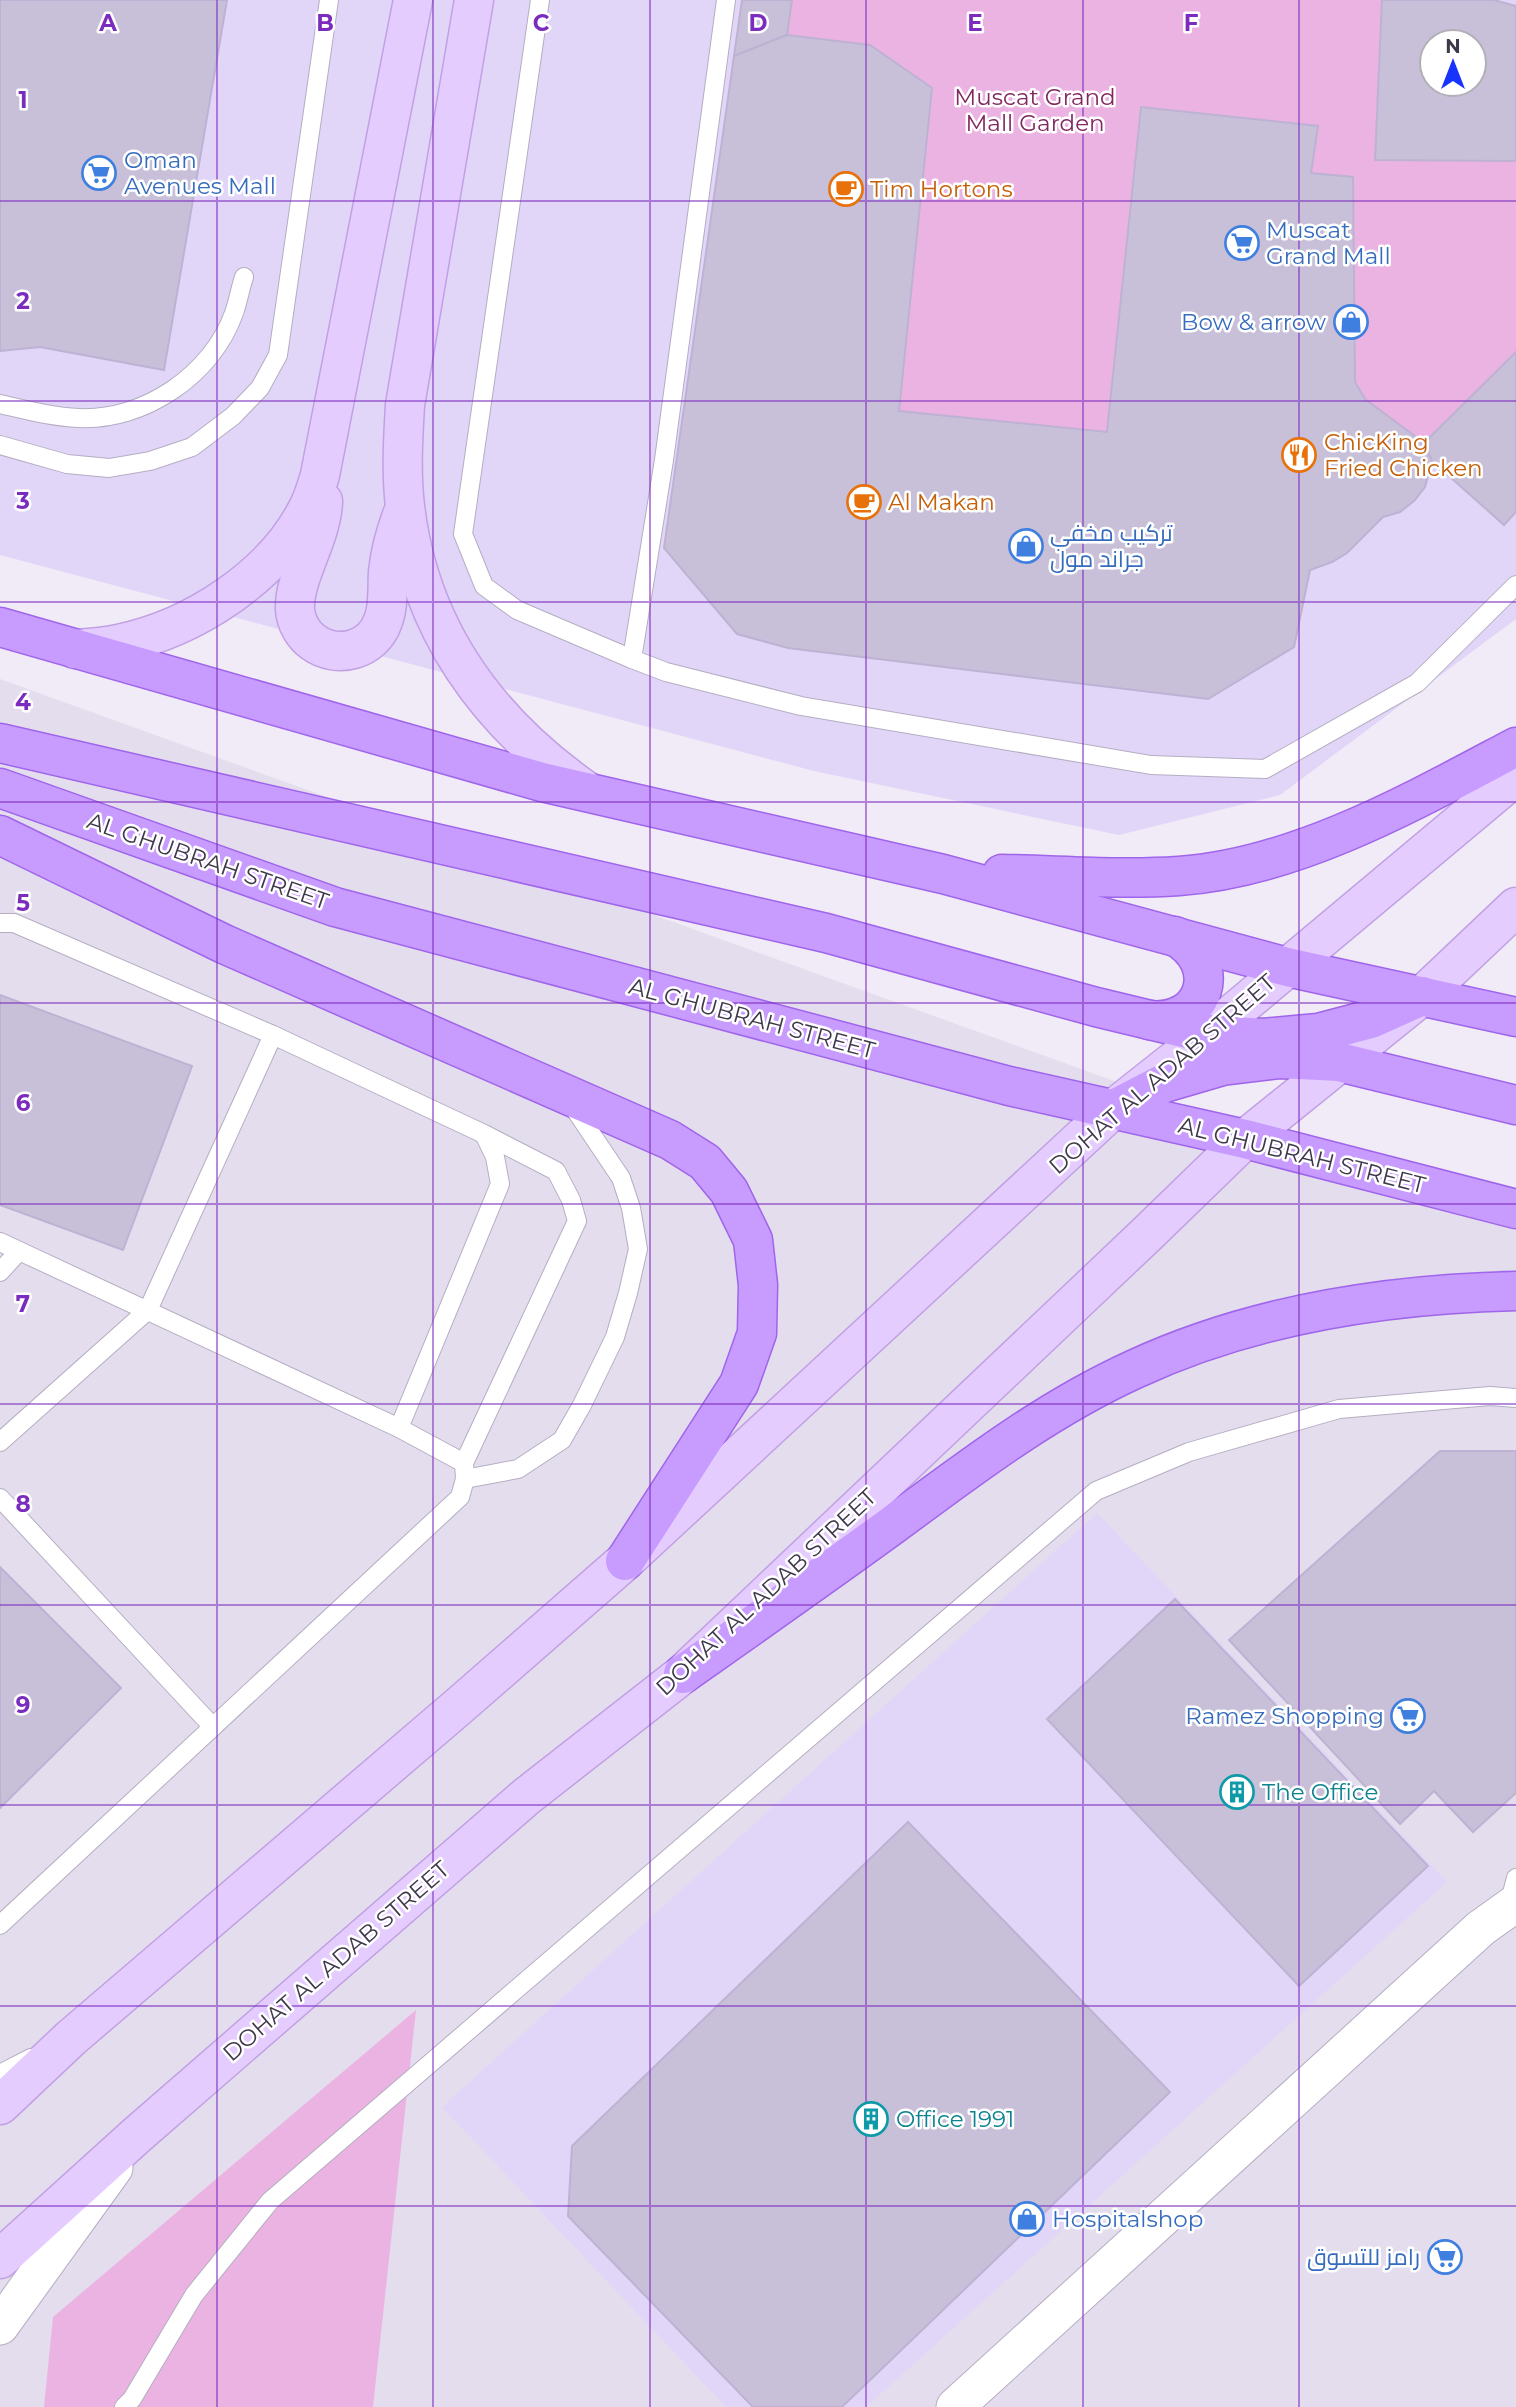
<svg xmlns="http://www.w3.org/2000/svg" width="1516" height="2407" font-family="Montserrat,Cairo,sans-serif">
<rect width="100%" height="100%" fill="#f0ebf6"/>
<path fill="#e4ddee" d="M0 679 1516 1226V2407H0Z"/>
<g fill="#e1d6f8" fill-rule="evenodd">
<path d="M0 0H1516V619L1280 795 1119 835 814 771 0 555ZM1432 42H1474V84H1432Z"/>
<path d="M1097 1513 1447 1882 866 2407H726L442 2107Z"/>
</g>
<g fill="#ebb3e1">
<path d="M792 0H1382L1376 160 1516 161V352L1424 443 1365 399 1355 382 1311 173 1317 126 1141 107 1107 432 899 411 932 88 870 45 787 35Z"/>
<path d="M416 2010 373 2407H44L53 2317Z"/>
</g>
<g fill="#c8c0d8" stroke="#beb2d4" stroke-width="2" fill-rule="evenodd">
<path d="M0 0H227L164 370 40 347 0 351Z"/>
<path d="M742 0H792L787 35 734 56Z"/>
<path d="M1382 0H1494L1516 6V161L1375 160ZM1432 42H1474V84H1432Z"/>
<path d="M787 35 870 45 932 88 899 411 1107 432 1141 107 1318 126 1311 173 1353 177 1355 382 1365 399 1424 443 1432 461 1425 487 1414 501 1400 512 1383 517 1347 553 1332 562 1310 570 1294 647 1208 699 788 648 737 634 664 548 734 56Z"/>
<path d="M1516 352V512L1504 525 1432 461 1424 443Z"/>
<path d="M0 995 192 1066 123 1250 0 1205Z"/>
<path d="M1440 1451H1516V1793L1473 1832 1434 1791 1400 1824 1229 1640Z"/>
<path d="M0 1567 121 1688 0 1808Z"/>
<path d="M1175 1599 1428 1866 1299 1986 1047 1719Z"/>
<path d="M908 1822 1170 2092 842 2407H753L568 2216 572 2146Z"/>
</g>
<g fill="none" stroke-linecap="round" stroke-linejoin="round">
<g stroke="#b5adc2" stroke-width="20">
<g id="lane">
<path d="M540 0 463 534 484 586 517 610 632 659"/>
<path d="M726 0 664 460 632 659 666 672 801 706 1151 765 1265 769 1417 683 1516 585"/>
<path d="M0 404C26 410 52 417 79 418 144 421 212 375 234 313 238 302 240 289 244 277"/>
<path d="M0 445 67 464 109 468 150 461 192 447 233 416 260 388 278 355 329 0"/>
<path d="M0 923H14L273 1035 484 1134 556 1171 571 1200 577 1221 464 1463 465 1479 460 1497 0 1925"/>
<path d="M0 1242 399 1428 464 1463"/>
<path d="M0 1272 19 1251"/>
<path d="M399 1428 500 1184 495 1157 484 1134"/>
<path d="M0 1442 148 1310 273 1035"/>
<path d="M465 1479 518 1469 562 1440 582 1405 615 1337 628 1293 638 1249 631 1208 621 1178 572 1105"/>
<path d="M0 1498 213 1727"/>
<path d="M1508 1908 1516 1878"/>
<path d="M0 2074 31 2058"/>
<path d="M124 2407 132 2399 194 2295 270 2201 1096 1491 1189 1452 1339 1409 1490 1396 1516 1398"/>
</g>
</g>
<g stroke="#b5adc2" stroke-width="39">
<g id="street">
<path d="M0 2326 114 2168"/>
<path d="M955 2407 1481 1928 1516 1903"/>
</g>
</g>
<g stroke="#c1a1e4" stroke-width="41">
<g id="secondary">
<path d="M474 0 405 405C403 439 401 473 405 506 419 628 487 721 585 790"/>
<path d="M323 501C322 538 293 578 295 610 296 622 303 635 313 642 338 660 373 650 383 621 389 606 387 588 388 572 390 552 395 534 402 515"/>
<path d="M75 649C89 648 104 647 118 644 193 629 275 576 309 506 314 496 317 485 320 475L413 0"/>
<path d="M0 2105 71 2038 459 1706 625 1561 1112 1110 1208 1034 1516 776"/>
<path d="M0 2259 138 2134 527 1796 683 1674 1146 1235 1245 1139 1422 996 1516 907"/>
</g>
</g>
<g stroke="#9f65ea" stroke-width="41">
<g id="primary">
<path d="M0 627 542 782 943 874 1287 967 1516 1017"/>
<path d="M0 743 826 933 1096 1007 1208 1034 1263 1038 1318 1033 1371 1019 1422 996"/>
<path d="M0 788 335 907 1009 1086 1245 1139 1516 1209"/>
<path d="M0 835 224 944 670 1140 705 1162 729 1191 753 1240 758 1285 757 1333 739 1384 625 1561"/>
<path d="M1002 874C1061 875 1120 880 1179 876 1296 868 1414 801 1516 747"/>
<path d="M1149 1020C1205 1026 1225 965 1175 936"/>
<path d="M1112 1110 1164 1083 1222 1066 1280 1059 1339 1062 1516 1105"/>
<path d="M683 1674C754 1624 824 1575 894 1524 971 1467 1047 1409 1135 1369 1254 1314 1385 1294 1516 1291"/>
</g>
</g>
<use href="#lane" stroke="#fff" stroke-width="18"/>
<use href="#street" stroke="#fff" stroke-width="37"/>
<use href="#secondary" stroke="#e5ccff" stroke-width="38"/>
<use href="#primary" stroke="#c89bff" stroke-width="38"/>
</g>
<path fill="none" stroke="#7b2cbf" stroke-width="2" stroke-opacity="0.55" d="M217 0V2407M433 0V2407M650 0V2407M866 0V2407M1083 0V2407M1299 0V2407M0 201H1516M0 401H1516M0 602H1516M0 802H1516M0 1003H1516M0 1204H1516M0 1404H1516M0 1605H1516M0 1805H1516M0 2006H1516M0 2206H1516"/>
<defs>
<g id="supermarket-ring" transform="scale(1.75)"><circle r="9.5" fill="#fff" stroke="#3f7fe0" stroke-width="1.5"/><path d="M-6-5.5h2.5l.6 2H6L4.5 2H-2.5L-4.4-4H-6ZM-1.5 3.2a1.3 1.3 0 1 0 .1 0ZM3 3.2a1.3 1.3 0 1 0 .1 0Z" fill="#3f7fe0"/></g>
<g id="cafe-ring" transform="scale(1.75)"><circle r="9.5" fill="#fff" stroke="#e8710a" stroke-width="1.5"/><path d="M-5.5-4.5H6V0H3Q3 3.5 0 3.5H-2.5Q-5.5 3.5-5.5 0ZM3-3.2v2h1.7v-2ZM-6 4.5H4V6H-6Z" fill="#e8710a"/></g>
<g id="shop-ring" transform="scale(1.75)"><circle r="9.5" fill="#fff" stroke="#3f7fe0" stroke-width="1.5"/><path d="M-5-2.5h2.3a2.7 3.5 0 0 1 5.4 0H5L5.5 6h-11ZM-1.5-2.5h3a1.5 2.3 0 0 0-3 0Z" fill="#3f7fe0"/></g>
<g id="restaurant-ring" transform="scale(1.75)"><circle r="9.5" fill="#fff" stroke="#e8710a" stroke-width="1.5"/><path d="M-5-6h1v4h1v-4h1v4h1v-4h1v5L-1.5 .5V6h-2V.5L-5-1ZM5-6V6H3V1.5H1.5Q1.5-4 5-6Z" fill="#e8710a"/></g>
<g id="building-ring" transform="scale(1.75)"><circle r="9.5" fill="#fff" stroke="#0f9aa8" stroke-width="1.5"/><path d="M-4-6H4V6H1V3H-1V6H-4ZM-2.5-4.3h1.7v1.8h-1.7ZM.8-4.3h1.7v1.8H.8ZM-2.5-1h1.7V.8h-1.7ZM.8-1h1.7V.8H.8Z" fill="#0f9aa8"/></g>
</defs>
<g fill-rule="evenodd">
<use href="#supermarket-ring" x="99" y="173"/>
<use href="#cafe-ring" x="846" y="189"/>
<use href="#supermarket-ring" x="1242" y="243"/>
<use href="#shop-ring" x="1351" y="322"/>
<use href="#restaurant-ring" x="1299" y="455"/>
<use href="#cafe-ring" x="864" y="502"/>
<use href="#shop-ring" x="1026" y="546"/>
<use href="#supermarket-ring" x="1408" y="1716"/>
<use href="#building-ring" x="1237" y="1792"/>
<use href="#building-ring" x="871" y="2119"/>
<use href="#shop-ring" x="1027" y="2219"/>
<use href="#supermarket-ring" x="1445" y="2257"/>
</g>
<g text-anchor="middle" stroke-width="5" stroke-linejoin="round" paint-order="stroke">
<g font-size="23" fill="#812761" stroke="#fff">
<text x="1035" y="105">Muscat Grand<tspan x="1035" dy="26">Mall Garden</tspan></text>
</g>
<g font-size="23" fill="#366cbe" stroke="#fff" text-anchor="start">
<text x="124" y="168">Oman<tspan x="124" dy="26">Avenues Mall</tspan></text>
<text x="1266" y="238">Muscat<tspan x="1266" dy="26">Grand Mall</tspan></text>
<text x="1326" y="330" text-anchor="end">Bow &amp; arrow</text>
<text x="1050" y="541">تركيب مخفي<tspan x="1050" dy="26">جراند مول</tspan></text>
<text x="1384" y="1724" text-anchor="end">Ramez Shopping</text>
<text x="1052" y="2227">Hospitalshop</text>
<text x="1420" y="2265" text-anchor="end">رامز للتسوق</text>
</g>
<g font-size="23" fill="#c56008" stroke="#fff" text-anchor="start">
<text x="870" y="197">Tim Hortons</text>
<text x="1324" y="450">ChicKing<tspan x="1324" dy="26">Fried Chicken</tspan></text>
<text x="888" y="510">Al Makan</text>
</g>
<g font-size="23" fill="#3f384b" stroke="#fff">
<text transform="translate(208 861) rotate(19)" y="8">AL GHUBRAH STREET</text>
<text transform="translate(752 1018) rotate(15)" y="8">AL GHUBRAH STREET</text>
<text transform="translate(1162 1074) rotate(-41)" y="8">DOHAT AL ADAB STREET</text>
<text transform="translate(1302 1155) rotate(14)" y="8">AL GHUBRAH STREET</text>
<text transform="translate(766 1592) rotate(-43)" y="8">DOHAT AL ADAB STREET</text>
<text transform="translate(336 1961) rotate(-41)" y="8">DOHAT AL ADAB STREET</text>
</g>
<g font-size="23" fill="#0d838f" stroke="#fff" text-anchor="start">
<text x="1262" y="1800">The Office</text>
<text x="896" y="2127">Office 1991</text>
</g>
</g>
<g font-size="23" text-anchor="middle" font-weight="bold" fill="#7b2cbf" stroke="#fff" stroke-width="5" stroke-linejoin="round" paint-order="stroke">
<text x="108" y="31">A</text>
<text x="325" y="31">B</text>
<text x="541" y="31">C</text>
<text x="758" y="31">D</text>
<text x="975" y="31">E</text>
<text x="1191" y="31">F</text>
<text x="23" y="108">1</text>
<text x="23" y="309">2</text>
<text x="23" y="509">3</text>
<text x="23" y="710">4</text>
<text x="23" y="911">5</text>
<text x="23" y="1111">6</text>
<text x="23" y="1312">7</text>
<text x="23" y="1512">8</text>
<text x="23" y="1713">9</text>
</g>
<g transform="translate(1453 63)"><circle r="33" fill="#ffffff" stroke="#b2afb7" stroke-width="2"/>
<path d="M0-5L12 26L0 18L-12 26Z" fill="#1933ff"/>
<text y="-10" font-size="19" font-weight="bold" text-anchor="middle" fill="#3f384b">N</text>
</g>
</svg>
